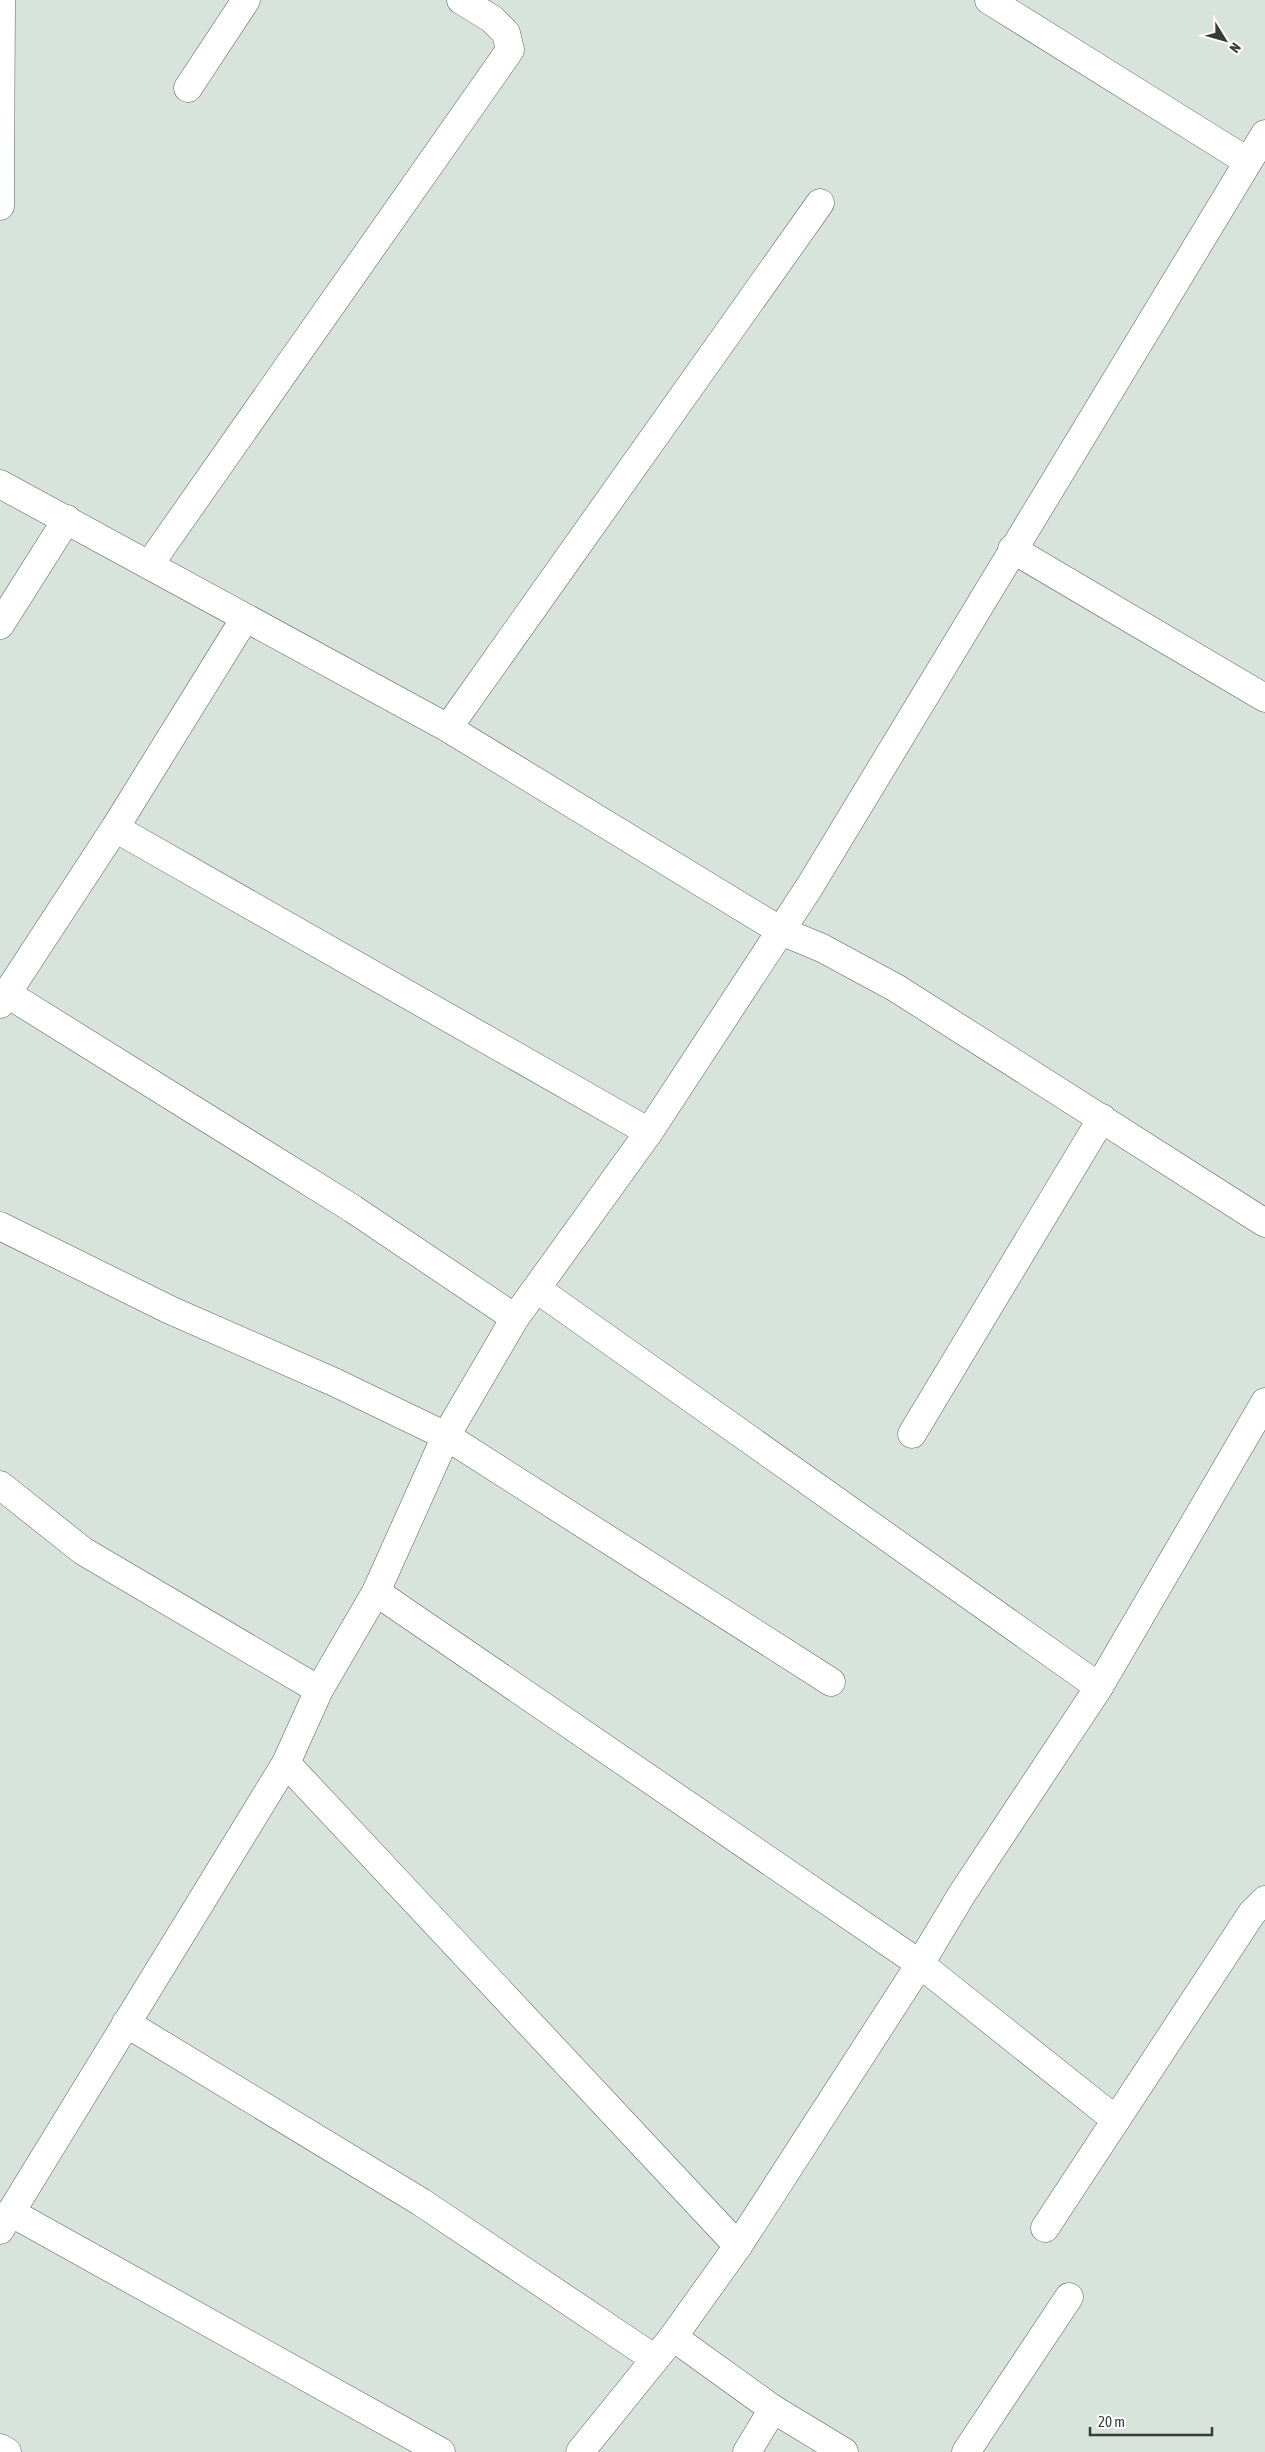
<svg xmlns="http://www.w3.org/2000/svg" width="1265" height="2452" font-family="'Asap Condensed',sans-serif">
<rect width="100%" height="100%" fill="#d7e3db"/>
<g fill="none" stroke-linecap="round" stroke-linejoin="round">
<g stroke="#56605a" stroke-width="29">
<g id="street">
<path d="M989 0 1247 161"/>
<path d="M188 88 246 0"/>
<path d="M0 206 1 0"/>
<path d="M0 484 448 728 781 931 822 948 896 988 1265 1223"/>
<path d="M1012 549 1265 698"/>
<path d="M149 565 510 50 506 33 492 19 461 0"/>
<path d="M0 625 67 519"/>
<path d="M448 728 820 203"/>
<path d="M115 828 649 1132"/>
<path d="M6 993 353 1209 515 1318"/>
<path d="M0 1004 115 828 245 618"/>
<path d="M0 1226 170 1310 334 1382 446 1436 831 1682"/>
<path d="M537 1289 1099 1687"/>
<path d="M912 1434 1102 1118"/>
<path d="M0 1485 83 1551 319 1690"/>
<path d="M376 1592 920 1964 1116 2120"/>
<path d="M286 1763 738 2246"/>
<path d="M126 2023 421 2202 655 2359"/>
<path d="M10 2212 441 2452"/>
<path d="M1045 2228 1252 1913 1265 1900"/>
<path d="M0 2230 286 1763 319 1690 376 1592 446 1436 515 1318 649 1132 810 886 1265 134"/>
<path d="M673 2337 773 2409 844 2452"/>
<path d="M0 2448 7 2452"/>
<path d="M580 2452 673 2337 738 2246 920 1964 962 1894 1099 1687 1265 1402"/>
<path d="M747 2452 773 2409"/>
<path d="M966 2452 1069 2297"/>
</g>
</g>
<use href="#street" stroke="#fff" stroke-width="28"/>
</g>
<g transform="translate(1225 40) rotate(127)" stroke="#ffffff" stroke-width="4" paint-order="stroke">
<path d="M0-4L9 19L0 12L-9 19Z" fill="#383c39"/>
<text y="-8" font-size="14" font-weight="bold" text-anchor="middle" fill="#383c39">N</text>
</g>
<path d="M1090 2427v8h122v-8" fill="none" stroke="#383c39" stroke-width="2.5"/>
<text x="1098" y="2427" font-size="15" fill="#383c39" stroke="#ffffff" stroke-width="4" paint-order="stroke">20 m</text>
</svg>
